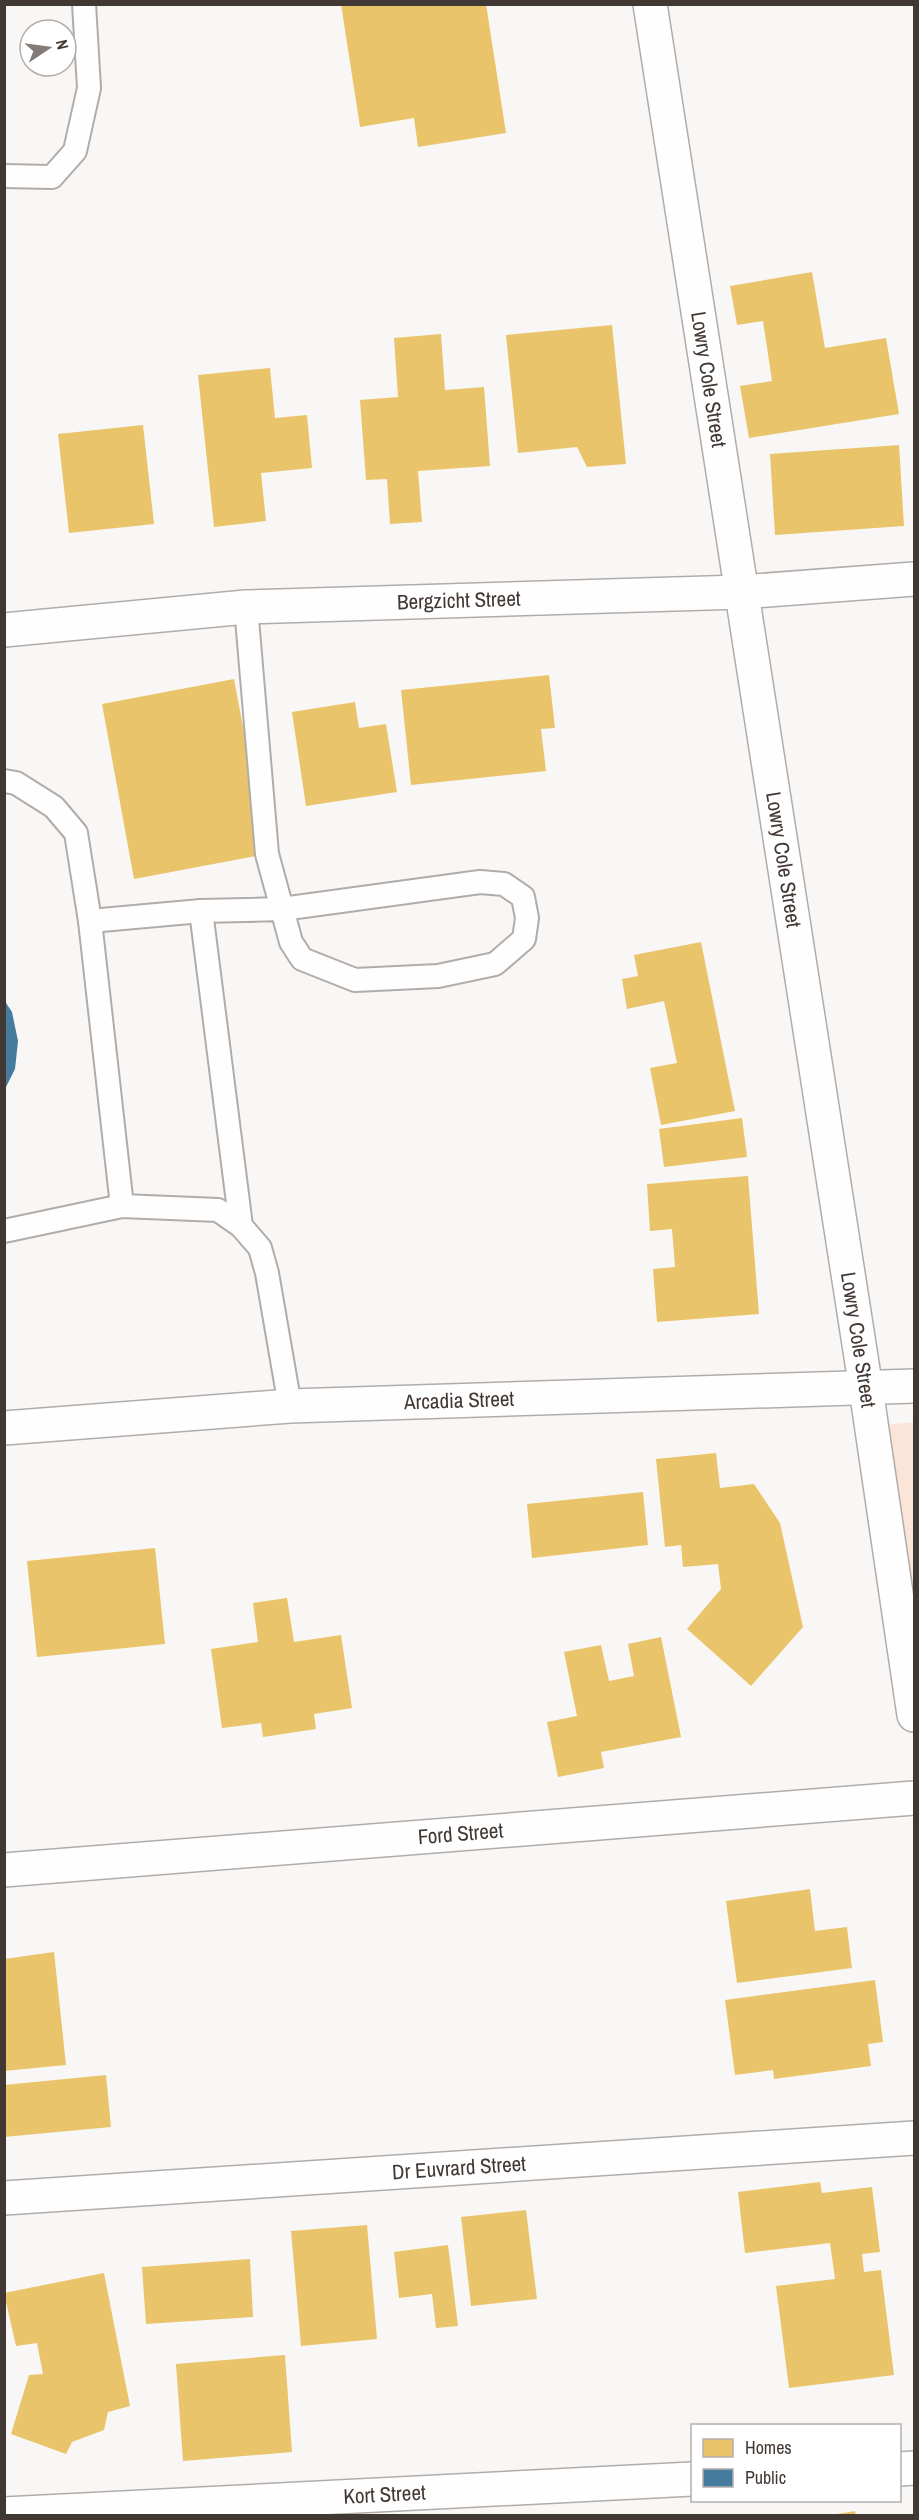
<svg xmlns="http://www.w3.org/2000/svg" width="919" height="2520" font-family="'Archivo Narrow',sans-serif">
<rect width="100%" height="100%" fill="#f9f7f5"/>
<path fill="#fbe5d9" d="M914 1422V1693L875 1426Z"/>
<g fill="#e9c46a">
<path d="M341 4H486L506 133 418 147 414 118 360 127Z"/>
<path d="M812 272 825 348 886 338 899 414 749 438 740 386 772 381 763 321 737 325 730 286Z"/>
<path d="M612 325 626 464 587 467 577 447 518 453 506 335Z"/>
<path d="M441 334 445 390 484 387 490 466 418 471 422 522 390 524 387 479 366 480 360 400 398 397 394 338Z"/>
<path d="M270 368 275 418 307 415 312 468 261 473 266 521 214 527 198 375Z"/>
<path d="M143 425 154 524 69 533 58 434Z"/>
<path d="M899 445 904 526 775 535 770 454Z"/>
<path d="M549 675 555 728 541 729 546 771 411 785 401 690Z"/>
<path d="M234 679 267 854 134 879 102 704Z"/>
<path d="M355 702 359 728 386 724 397 792 306 806 292 712Z"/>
<path d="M701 942 735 1111 661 1125 650 1068 677 1063 664 1001 627 1009 622 979 638 976 634 955Z"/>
<path d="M742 1118 747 1157 664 1167 659 1129Z"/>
<path d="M748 1176 759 1314 657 1322 653 1269 675 1267 672 1229 650 1231 647 1184Z"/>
<path d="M716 1453 720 1488 754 1484 780 1523 803 1627 751 1686 687 1629 721 1589 718 1564 683 1567 681 1545 665 1547 656 1459Z"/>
<path d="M643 1492 648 1545 532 1558 527 1504Z"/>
<path d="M155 1548 165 1644 37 1657 27 1561Z"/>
<path d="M287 1598 294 1642 341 1635 352 1708 314 1714 316 1729 263 1737 261 1723 222 1728 211 1649 258 1642 253 1603Z"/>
<path d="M661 1637 681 1737 601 1752 604 1768 558 1777 547 1722 577 1716 564 1652 601 1645 609 1681 634 1676 628 1644Z"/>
<path d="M810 1889 815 1931 847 1927 852 1968 737 1983 726 1901Z"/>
<path d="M54 1952 66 2065 4 2071V1959Z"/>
<path d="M875 1980 883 2042 868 2044 871 2066 774 2079 773 2070 735 2075 725 2000Z"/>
<path d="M106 2075 111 2127 4 2137V2085Z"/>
<path d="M820 2182 822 2193 872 2187 880 2252 862 2254 864 2272 881 2270 894 2375 789 2388 776 2286 835 2279 830 2243 745 2253 738 2192Z"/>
<path d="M526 2210 537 2299 471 2306 461 2217Z"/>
<path d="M367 2225 377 2339 301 2346 291 2231Z"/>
<path d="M448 2245 458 2326 436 2328 432 2294 399 2298 394 2252Z"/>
<path d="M250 2259 253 2317 146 2324 142 2267Z"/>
<path d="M104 2273 130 2406 108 2412 104 2430 72 2442 66 2454 11 2434 29 2375 43 2374 37 2343 16 2346 4 2293Z"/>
<path d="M285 2355 292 2452 183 2461 176 2364Z"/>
<path d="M855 2511 856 2516H837V2514Z"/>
</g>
<path fill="#457b9d" d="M4 1000 12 1012 18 1041 15 1069 4 1091Z"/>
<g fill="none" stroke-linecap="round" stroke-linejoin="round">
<g stroke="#b2aca9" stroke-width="26">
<g id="lane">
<path d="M4 176 52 177 75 151 89 88 84 4"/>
<path d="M4 781 16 783 54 807 76 833 90 921 122 1206"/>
<path d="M201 911 241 1226"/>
<path d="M90 921 201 911 282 909 480 882 504 884 523 897 527 918 524 939 495 964 438 976 355 980 302 959 291 942 267 854 246 607"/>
<path d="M4 1231 122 1206 218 1210 241 1226 260 1248 267 1273 290 1406"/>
</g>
</g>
<g stroke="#b2aca9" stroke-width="36">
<g id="street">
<path id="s1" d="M650 4 866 1389 914 1715"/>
<path id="s2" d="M4 630 246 607 741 592 914 579"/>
<path id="s3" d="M4 1428 290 1406 914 1386"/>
<path id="s4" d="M4 1870 914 1798"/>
<path id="s5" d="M4 2198 914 2138"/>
<path d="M900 2469 914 2468"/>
<path id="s6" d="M4 2514 692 2479"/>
</g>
</g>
<use href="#lane" stroke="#fefefe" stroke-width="22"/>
<use href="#street" stroke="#fefefe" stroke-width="33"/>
</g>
<g text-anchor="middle" stroke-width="6" stroke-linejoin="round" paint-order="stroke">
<g font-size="21" fill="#423833" stroke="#fff">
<text dy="7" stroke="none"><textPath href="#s1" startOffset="380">Lowry Cole Street</textPath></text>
<text dy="7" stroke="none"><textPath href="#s2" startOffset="456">Bergzicht Street</textPath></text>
<text dy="7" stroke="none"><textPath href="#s1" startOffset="866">Lowry Cole Street</textPath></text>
<text dy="7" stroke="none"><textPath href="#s1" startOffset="1352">Lowry Cole Street</textPath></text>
<text dy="7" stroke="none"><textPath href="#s3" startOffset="456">Arcadia Street</textPath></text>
<text dy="7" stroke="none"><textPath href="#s4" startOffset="458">Ford Street</textPath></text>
<text dy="7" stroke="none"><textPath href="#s5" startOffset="456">Dr Euvrard Street</textPath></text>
<text dy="7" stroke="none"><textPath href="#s6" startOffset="381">Kort Street</textPath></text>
</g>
</g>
<rect width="919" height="2520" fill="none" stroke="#423833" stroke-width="12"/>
<rect x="691" y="2424" width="210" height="78" fill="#ffffff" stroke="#b3afad" stroke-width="1.5"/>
<rect x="703" y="2439" width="30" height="18" fill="#e9c46a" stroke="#b3afad" stroke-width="1.5"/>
<text x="745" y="2454" font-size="18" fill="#423833">Homes</text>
<rect x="703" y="2469" width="30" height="18" fill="#457b9d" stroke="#b3afad" stroke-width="1.5"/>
<text x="745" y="2484" font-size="18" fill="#423833">Public</text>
<g transform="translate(48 48) rotate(77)"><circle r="28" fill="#ffffff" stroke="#b3afad" stroke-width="1.5"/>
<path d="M0-4.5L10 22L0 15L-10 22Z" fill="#827b77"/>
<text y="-9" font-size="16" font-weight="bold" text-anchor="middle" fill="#423833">N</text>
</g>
</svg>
